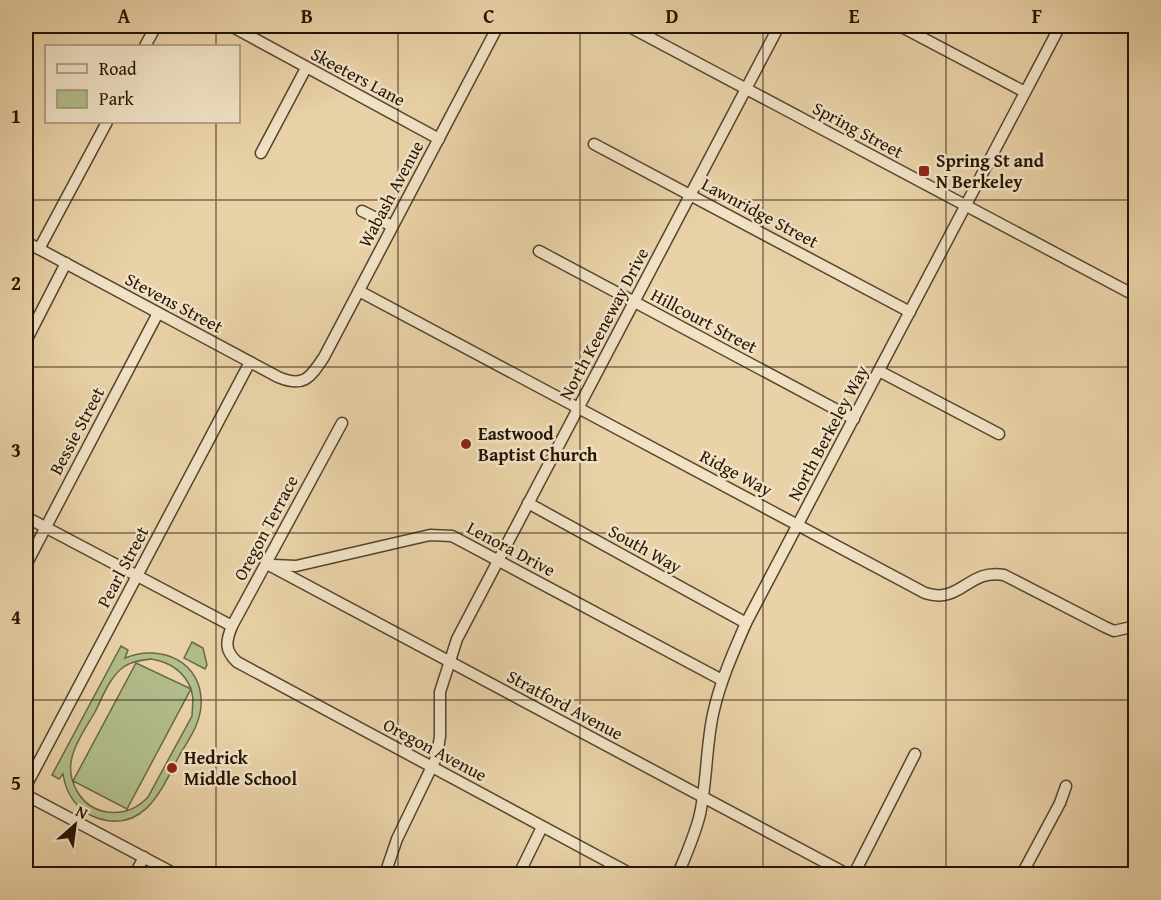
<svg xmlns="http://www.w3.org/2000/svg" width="1161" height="900" font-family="'Gentium Book Plus',serif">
<rect width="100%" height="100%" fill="#e9d2a7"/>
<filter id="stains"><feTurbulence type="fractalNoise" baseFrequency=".00333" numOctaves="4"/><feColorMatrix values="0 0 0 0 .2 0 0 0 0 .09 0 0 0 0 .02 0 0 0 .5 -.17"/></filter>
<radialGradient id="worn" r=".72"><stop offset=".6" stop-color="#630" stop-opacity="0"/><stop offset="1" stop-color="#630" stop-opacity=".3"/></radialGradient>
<g fill="#b1bd8b" stroke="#6a6847" stroke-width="1.5" fill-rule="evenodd">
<path d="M192 642 203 648 207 665 205 669 184 658Z"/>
<path d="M121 646 128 650 125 658C161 643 204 662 201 706 200 724 188 741 179 756 162 789 144 834 97 818 77 811 66 794 63 774L59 779 52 775ZM151 659C170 662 184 671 191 689L136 663 73 781 127 809 191 689 193 698 192 716 148 797C137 809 123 814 107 812 81 808 66 781 72 757 76 741 87 726 95 712 103 696 110 676 125 666 133 661 142 660 151 659Z"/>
</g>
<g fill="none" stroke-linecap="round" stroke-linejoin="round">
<g stroke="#55442c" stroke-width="13">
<g id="minor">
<path d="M231 26 439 139"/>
<path d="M628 26 1136 296"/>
<path d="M900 26 1025 92"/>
<path d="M145 46 156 26"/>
<path d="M594 144 910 312"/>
<path d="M261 153 306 68"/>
<path d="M362 211 392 226"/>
<path d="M26 242 278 377C304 388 310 378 324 357L498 26"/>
<path d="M39 249 107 122"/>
<path d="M539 251 854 419"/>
<path d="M359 291 925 593C961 605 968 568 1004 575L1105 627 1114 631 1136 626"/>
<path d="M26 341 66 263"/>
<path d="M879 371 999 434"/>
<path d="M342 423 232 626C226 641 224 650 237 662L631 874"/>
<path d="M528 503 746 623"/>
<path d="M26 517 232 626"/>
<path d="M267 564 847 874"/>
<path d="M26 565 158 313"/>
<path d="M273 565 296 566 430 535 452 536 722 680"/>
<path d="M26 786 250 362"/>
<path d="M26 795 175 874"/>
<path d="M135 874 144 857"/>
<path d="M385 874 397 839 437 756 440 736V692L457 639 779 26"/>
<path d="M519 874 542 827"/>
<path d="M678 874C686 855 695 835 700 814 707 781 706 747 713 714 720 682 733 653 746 623L1060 26"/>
<path d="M854 874 915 754"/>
<path d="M1022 874 1060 803 1066 786"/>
</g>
</g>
<use href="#minor" stroke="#f1e2c6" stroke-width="10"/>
</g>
<path fill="none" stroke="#241403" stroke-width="1.5" stroke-opacity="0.55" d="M216 26V46M398 26V874M580 26V874M763 26V874M946 26V874M216 122V874M26 200H1136M26 367H1136M26 533H1136M26 700H1136"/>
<g fill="#8f2418" stroke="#f1e2c6" stroke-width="2">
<rect x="918" y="165" width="12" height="12" rx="3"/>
<circle cx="466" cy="444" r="6"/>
<circle cx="172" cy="768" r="6"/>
</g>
<g text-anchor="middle" stroke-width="5" stroke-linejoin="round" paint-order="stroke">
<g font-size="18" fill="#241403" stroke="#f1e2c6">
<text transform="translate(358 77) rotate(28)" y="6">Skeeters Lane</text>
<text transform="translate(858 130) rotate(28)" y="6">Spring Street</text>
<text transform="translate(391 194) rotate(-62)" y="6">Wabash Avenue</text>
<text transform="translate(760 213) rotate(28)" y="6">Lawnridge Street</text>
<text transform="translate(174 303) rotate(28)" y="6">Stevens Street</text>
<text transform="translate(704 321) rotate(28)" y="6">Hillcourt Street</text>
<text transform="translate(604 324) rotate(-62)" y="6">North Keeneway Drive</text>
<text transform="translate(77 431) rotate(-62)" y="6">Bessie Street</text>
<text transform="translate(828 433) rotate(-62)" y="6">North Berkeley Way</text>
<text transform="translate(736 473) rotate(28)" y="6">Ridge Way</text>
<text transform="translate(266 528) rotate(-62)" y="6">Oregon Terrace</text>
<text transform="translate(511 549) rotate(28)" y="6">Lenora Drive</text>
<text transform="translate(645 549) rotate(29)" y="6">South Way</text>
<text transform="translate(123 567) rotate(-62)" y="6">Pearl Street</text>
<text transform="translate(565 705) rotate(28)" y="6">Stratford Avenue</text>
<text transform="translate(435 750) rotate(28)" y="6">Oregon Avenue</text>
</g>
<g font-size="18" font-weight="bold" fill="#241403" stroke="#f1e2c6" text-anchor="start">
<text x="936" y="167">Spring St and<tspan x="936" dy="21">N Berkeley</tspan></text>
<text x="478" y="440">Eastwood<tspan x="478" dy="21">Baptist Church</tspan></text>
<text x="184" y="764">Hedrick<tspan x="184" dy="21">Middle School</tspan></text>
</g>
</g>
<rect width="1161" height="900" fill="none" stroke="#e9d2a7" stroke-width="66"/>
<rect x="45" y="45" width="195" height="78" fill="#f1e2c6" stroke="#9f9078" stroke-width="1.5"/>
<rect x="57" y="64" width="30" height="9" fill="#f1e2c6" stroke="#9f9078" stroke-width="1.5"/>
<text x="99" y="75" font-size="18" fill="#241403">Road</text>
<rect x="57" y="90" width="30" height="18" fill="#b1bd8b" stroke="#9f9078" stroke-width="1.5"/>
<text x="99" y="105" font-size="18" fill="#241403">Park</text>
<g transform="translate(75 825) rotate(28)" stroke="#f1e2c6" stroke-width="4.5" paint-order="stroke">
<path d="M0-4.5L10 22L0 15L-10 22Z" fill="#241403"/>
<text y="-9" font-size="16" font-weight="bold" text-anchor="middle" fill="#241403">N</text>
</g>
<rect x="33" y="33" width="1095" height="834" fill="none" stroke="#241403" stroke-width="2"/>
<g font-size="20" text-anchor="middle" font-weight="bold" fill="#241403">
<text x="124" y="23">A</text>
<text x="307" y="23">B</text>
<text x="489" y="23">C</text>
<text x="672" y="23">D</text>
<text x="854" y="23">E</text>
<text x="1037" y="23">F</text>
<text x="16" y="123">1</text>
<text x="16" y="290">2</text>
<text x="16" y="457">3</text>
<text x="16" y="624">4</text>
<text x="16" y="790">5</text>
</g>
<rect width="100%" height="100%" filter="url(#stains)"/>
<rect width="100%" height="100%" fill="url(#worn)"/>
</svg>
